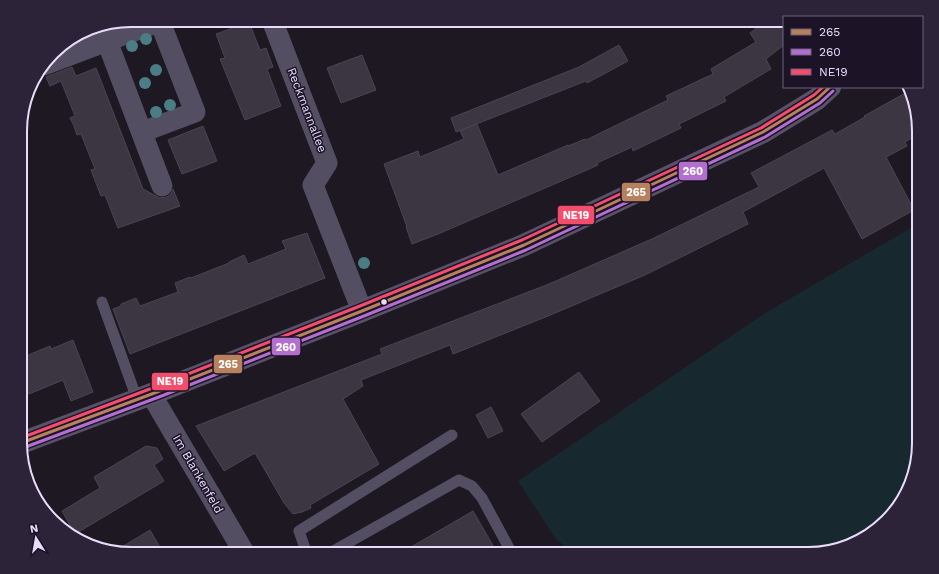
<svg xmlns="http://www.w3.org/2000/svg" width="939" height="574" font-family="'Work Sans',sans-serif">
<rect width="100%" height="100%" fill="#1d1822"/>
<path fill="#17282e" d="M919 223V450L900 504 863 539 815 554H573L555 538 518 481 765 313Z"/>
<g fill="#3c3643" stroke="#4c4354">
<path d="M766 20H784V45L766 59 771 69 724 97 726 101 679 124 681 128 633 151 632 147 597 163 598 165 580 173 438 234 412 244 406 227H407L384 164 418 151 420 157 464 139 460 131 477 124 498 175 568 145V146L585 139 586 140 668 100 666 96 713 74 711 69 756 42 750 33Z"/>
<path d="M249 22 260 50 266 48 273 67 267 69 281 106 245 120 220 59 225 58 216 34Z"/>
<path d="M619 45 628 61 587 83 586 81 456 132 451 118 579 67Z"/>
<path d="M362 55 376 90 341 103 327 68Z"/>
<path d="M72 67 76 76 96 68 143 189 160 198 167 197 171 194 173 189 180 206 118 228 105 195 101 196 91 170 95 169 81 134 77 135 74 126 70 118 75 116 61 81 50 86 46 77Z"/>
<path d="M909 91 919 124V134L905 142 907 146 886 157 914 210 862 239 824 168 743 212 748 224 645 275 548 316 453 354 450 345 361 380 363 386 343 399 379 464 310 505 311 508 302 512 293 514 284 503 255 453 224 471 196 426 382 354 380 349 549 284 654 238 759 187 751 173 832 130 835 134 865 117 864 116Z"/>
<path d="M203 126 217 161 182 174 168 140Z"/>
<path d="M307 233 325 278 130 354 113 309 121 306V304L136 298 140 306 178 292 175 283 190 277 191 278 229 263V262L244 255 248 264 286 249 282 241Z"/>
<path d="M73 340 93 392 71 401 63 380 29 394 21 374V358L50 346 51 349Z"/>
<path d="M579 372 600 401 542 442 521 414Z"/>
<path d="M491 407 503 431 488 438 476 415Z"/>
<path d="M146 446 157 448 163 459 154 465 164 481 75 534 62 511 100 488 94 477Z"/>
<path d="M473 511 498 554H399Z"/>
<path d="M150 530 164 554H131L117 550Z"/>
</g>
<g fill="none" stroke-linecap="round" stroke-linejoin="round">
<g stroke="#544e62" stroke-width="11">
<path d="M102 302 137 399"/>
<path d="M307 554 299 531 452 435"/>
<path d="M328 554 459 480 472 486 482 498 509 548"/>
</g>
<g stroke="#544e62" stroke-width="21">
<path d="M272 20 327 163 313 185 362 311"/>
<path d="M44 65 107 41"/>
<path d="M142 132 195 112 160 22"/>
<path d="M162 186 107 41 164 20"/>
<path d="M151 394 245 554"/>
</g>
<path stroke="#595168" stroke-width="22" d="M21 443 157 392 362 311 524 245 763 132 817 99 830 87"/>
<g stroke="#1c1327" stroke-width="6">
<path id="bus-1" d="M21 443 157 392 362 311 524 245 763 132 817 99 830 87"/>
</g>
<g stroke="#1c1327" stroke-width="6">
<path id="bus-2" d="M23 448 159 397 364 316 526 250 765 137 820 103 833 91"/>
</g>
<g stroke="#1c1327" stroke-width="6">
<path id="bus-3" d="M21 438 155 387 360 306 522 240 761 128 814 95 823 87"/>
</g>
<use href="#bus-1" stroke="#b6815c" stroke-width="3"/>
<use href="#bus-2" stroke="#b36fd0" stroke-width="3"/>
<use href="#bus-3" stroke="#f44d6c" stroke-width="3"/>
</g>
<g fill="#4a7d84">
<circle cx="146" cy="39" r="6"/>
<circle cx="132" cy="46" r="6"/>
<circle cx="156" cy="70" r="6"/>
<circle cx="145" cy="83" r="6"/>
<circle cx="170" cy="105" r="6"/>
<circle cx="156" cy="112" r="6"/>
<circle cx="364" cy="263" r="6"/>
</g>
<circle fill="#e9dcfb" stroke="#1c1327" stroke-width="1.5" cx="384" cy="302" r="3.5"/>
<g text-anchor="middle" stroke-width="3" stroke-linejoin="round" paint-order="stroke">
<g font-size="12" fill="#e9dcfb" stroke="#1c1327">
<text transform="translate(307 110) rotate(69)" y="4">Reckmannallee</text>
<text transform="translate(198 474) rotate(60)" y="4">Im Blankenfeld</text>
</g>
</g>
<path d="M0 0H939V574H0ZM131 27H808A104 104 0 0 1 912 131V443A104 104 0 0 1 808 547H131A104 104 0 0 1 27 443V131A104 104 0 0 1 131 27Z" fill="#2c2338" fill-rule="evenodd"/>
<path fill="none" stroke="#e9dcfb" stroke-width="2" d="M131 27H808A104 104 0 0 1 912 131V443A104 104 0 0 1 808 547H131A104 104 0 0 1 27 443V131A104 104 0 0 1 131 27Z"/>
<g stroke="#1c1327" stroke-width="1.5">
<rect x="678" y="161" width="30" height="20" rx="4" fill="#b36fd0"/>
<rect x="621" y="182" width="30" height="20" rx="4" fill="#b6815c"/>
<rect x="557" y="205" width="38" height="20" rx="4" fill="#f44d6c"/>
<rect x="271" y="337" width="30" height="19" rx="4" fill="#b36fd0"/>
<rect x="213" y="354" width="30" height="20" rx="4" fill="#b6815c"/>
<rect x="151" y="372" width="38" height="19" rx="4" fill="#f44d6c"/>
</g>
<g font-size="11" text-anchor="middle" font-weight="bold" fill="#fff">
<text x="693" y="175">260</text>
<text x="636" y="196">265</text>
<text x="576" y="219">NE19</text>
<text x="286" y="351">260</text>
<text x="228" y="368">265</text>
<text x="170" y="385">NE19</text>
</g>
<rect x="783" y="16" width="140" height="72" fill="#1c1327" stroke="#6e637c"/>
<rect x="791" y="29" width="20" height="6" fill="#b6815c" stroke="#6e637c"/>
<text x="819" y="36" font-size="12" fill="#e9dcfb">265</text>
<rect x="791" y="49" width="20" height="6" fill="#b36fd0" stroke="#6e637c"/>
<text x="819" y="56" font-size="12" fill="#e9dcfb">260</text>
<rect x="791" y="69" width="20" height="6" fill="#f44d6c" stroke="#6e637c"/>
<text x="819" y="76" font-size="12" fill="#e9dcfb">NE19</text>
<g transform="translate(36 538) rotate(349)" stroke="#1c1327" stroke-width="3" paint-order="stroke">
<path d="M0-3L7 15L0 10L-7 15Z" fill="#e9dcfb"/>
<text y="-6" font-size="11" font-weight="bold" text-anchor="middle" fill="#e9dcfb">N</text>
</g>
</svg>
